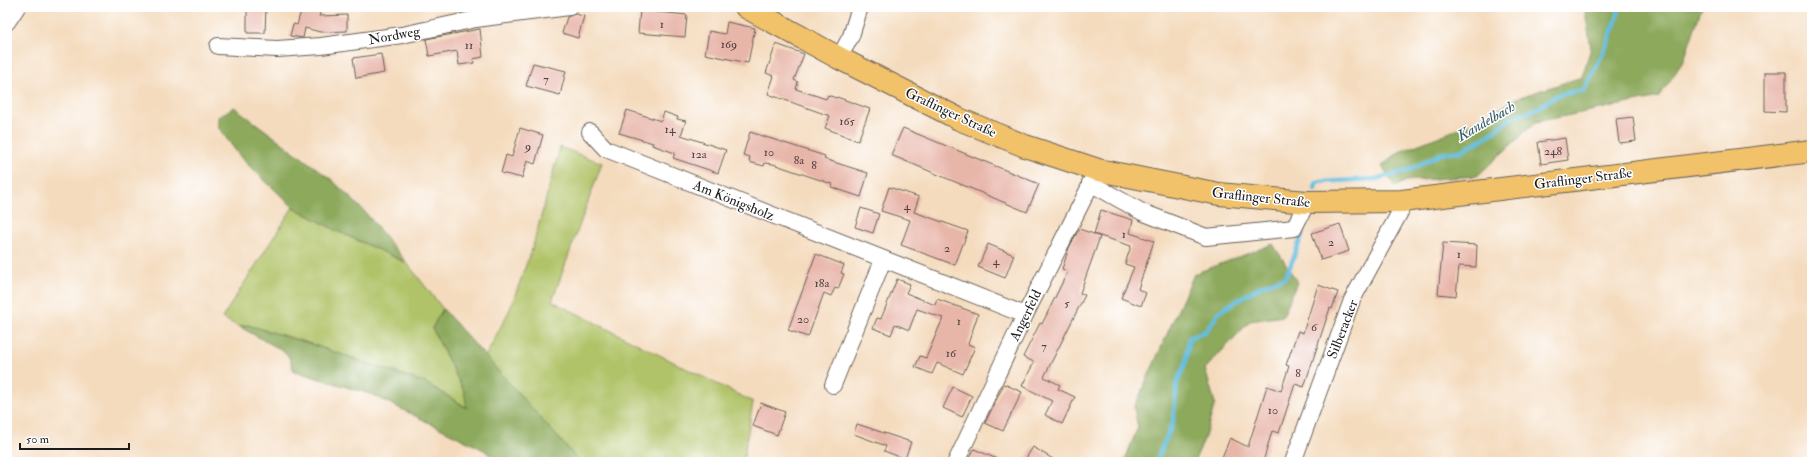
<svg xmlns="http://www.w3.org/2000/svg" width="1819" height="469" font-family="'IM FELL Double Pica',serif">
<rect width="100%" height="100%" fill="#fff"/>
<filter id="ink" filterUnits="userSpaceOnUse"><feTurbulence type="fractalNoise" baseFrequency=".025" numOctaves="2"/><feDisplacementMap in="SourceGraphic" scale="8" xChannelSelector="R" yChannelSelector="G"/><feConvolveMatrix kernelMatrix="1 2 1 2 8 2 1 2 1" color-interpolation-filters="sRGB"/></filter>
<filter id="wash" filterUnits="userSpaceOnUse"><feTurbulence type="fractalNoise" baseFrequency=".012" numOctaves="4" result="noise"/><feDisplacementMap in="SourceGraphic" scale="16" xChannelSelector="R" yChannelSelector="G"/><feGaussianBlur stdDeviation="0.9" result="paint"/><feColorMatrix in="noise" values="0 0 0 0 0 0 0 0 0 0 0 0 0 0 0 0 0 1.4 0 .05"/><feComposite in="paint" operator="in"/></filter>
<g filter="url(#wash)">
<rect width="100%" height="100%" fill="#f4dbbe"/>
<g fill="#b0c367" stroke="#667042">
<path d="M560 147 602 163 552 301 753 402 743 462H580L485 357 510 309 533 246Z"/>
<path d="M293 207 335 230 407 263 443 309 432 328 464 391 468 408 426 383 305 342 248 325 240 327 222 318Z"/>
</g>
<g fill="#8ca95c" stroke="#54623c">
<path d="M1586 7H1702L1684 60 1659 97 1536 122 1477 176 1406 181 1395 187 1382 166 1399 152 1484 119 1517 98 1582 77 1591 48 1585 11Z"/>
<path d="M234 107 332 180 364 211 407 263 335 230 293 207 242 159 218 127V117Z"/>
<path d="M1273 244 1297 282 1283 316 1250 321 1205 369 1215 403 1205 437 1194 462H1124L1138 427 1134 408 1194 274Z"/>
<path d="M443 309 580 462H498L484 450 373 395 294 371 289 357 280 349 240 327 248 325 305 342 426 383 467 408 464 391 432 328Z"/>
</g>
<g fill="none" stroke-linecap="round" stroke-linejoin="round">
<g stroke="#62bee0" stroke-width="4.5">
<path d="M1315 189 1316 182 1375 179 1407 171 1440 154 1461 151 1488 136 1511 118 1538 108 1557 95 1584 90C1599 63 1612 37 1620 7"/>
<path d="M1156 462 1173 422 1177 382 1186 362 1189 338 1206 331 1220 311 1261 286 1286 277 1303 233"/>
</g>
</g>
<g id="blocks">
<g fill="#e8b5a9">
<path d="M247 7H266L265 33H247Z"/>
<path d="M302 7 321 11 319 16 347 15V31L320 32 305 28 303 38 290 36 293 24 297 25Z"/>
<path d="M640 10 687 15 685 37 638 33Z"/>
<path d="M575 14 584 16 578 38 562 33 567 17Z"/>
<path d="M727 22 755 28 748 63 705 54 709 31 725 34Z"/>
<path d="M480 29 483 57 473 59 474 63 459 65 457 51 429 56 426 39Z"/>
<path d="M776 44 804 54 794 80 798 82 796 89 826 99 828 95 836 98 837 97 870 109 858 141 825 128 830 116 768 94 774 76 766 73Z"/>
<path d="M381 54 384 73 356 78 353 58Z"/>
<path d="M533 63 566 71 560 95 526 86Z"/>
<path d="M1765 72H1786V112L1765 111Z"/>
<path d="M627 110 661 121 664 112 678 117 677 119 686 121 681 135 726 150 718 173 673 158 675 153 652 145 653 143 619 133Z"/>
<path d="M1633 117 1636 141 1619 143 1616 119Z"/>
<path d="M520 128 543 135 535 164 527 161 522 178 501 173 506 155 512 157Z"/>
<path d="M903 128 1039 184 1027 212 891 155Z"/>
<path d="M750 132 825 156 824 159 868 173 861 197 831 187 832 184 773 164 765 163 764 166 749 162 750 157 743 155Z"/>
<path d="M1565 138 1568 160 1541 164 1538 142Z"/>
<path d="M889 187 919 197 914 212 968 231 955 265 901 245 910 220 881 211Z"/>
<path d="M861 208 879 214 873 233 855 227Z"/>
<path d="M1101 210 1133 220 1130 233 1154 241 1138 289 1146 293 1141 306 1121 298 1134 267 1125 264 1131 246 1094 234 1100 237 1080 293 1085 295 1044 377 1060 385 1058 389 1075 397 1062 424 1045 415 1052 401 1022 386 1034 362 1023 357 1040 323 1042 324 1068 271 1062 269 1069 248 1079 229 1094 234Z"/>
<path d="M1340 224 1349 251 1321 260 1312 233Z"/>
<path d="M1443 243 1477 245 1476 267 1459 266 1456 296 1438 294Z"/>
<path d="M988 244 1014 255 1005 278 978 267Z"/>
<path d="M816 254 844 265 841 273 844 274 838 289 835 288 831 296 824 293 808 337 788 330Z"/>
<path d="M897 279 910 284 906 293 935 305 937 299 978 314 968 344 975 347 963 374 937 363 932 374 915 367 920 356 926 358 943 318 917 309 909 330 895 324 891 335 873 328 877 318 881 319Z"/>
<path d="M1318 285 1338 292 1332 309 1330 308 1304 387 1295 384 1279 433 1272 431 1263 462H1220L1230 438 1248 447 1267 386 1281 391 1289 366 1286 365 1298 331 1303 333Z"/>
<path d="M1004 384 1022 392 1003 431 985 423Z"/>
<path d="M953 387 972 396 962 417 943 408Z"/>
<path d="M761 403 785 412 777 435 753 426Z"/>
<path d="M857 424 911 442 905 459 884 451 886 446 854 434Z"/>
<path d="M1033 447 1058 462H1033L1026 458Z"/>
<path d="M974 449 1004 462H968Z"/>
</g>
</g>
</g>
<g filter="url(#ink)">
<use href="#blocks" fill-opacity="0" stroke="#685f55" stroke-width="1"/>
<g fill="none" stroke-linecap="round" stroke-linejoin="round">
<g stroke="#685f55" stroke-width="18">
<g id="minor">
<path d="M7 22 17 7"/>
<path d="M218 46 277 49 321 46 402 35 476 19 569 7"/>
<path d="M839 58 851 36 860 7"/>
<path d="M590 132 606 149 1025 315"/>
<path d="M1090 183 1142 212 1206 237 1294 228 1307 202"/>
<path d="M833 385 883 260"/>
<path d="M956 462 1025 315 1098 170"/>
<path d="M1293 462 1352 300 1400 212 1402 201"/>
</g>
</g>
<g stroke="#685f55" stroke-width="24">
<path id="primary" d="M746 7 839 58 959 119 1025 146 1098 170 1219 194 1307 202 1402 201 1812 151"/>
</g>
<use href="#minor" stroke="#fff" stroke-width="16"/>
<use href="#primary" stroke="#f2c26a" stroke-width="22"/>
</g>
</g>
<g text-anchor="middle" stroke-width="3" stroke-linejoin="round" paint-order="stroke">
<g font-size="12" fill="#4f423f">
<text x="662" y="28">1</text>
<text x="729" y="48">169</text>
<text x="469" y="49">11</text>
<text x="546" y="83">7</text>
<text x="847" y="125">165</text>
<text x="670" y="133">14</text>
<text x="528" y="150">9</text>
<text x="1553" y="155">248</text>
<text x="769" y="156">10</text>
<text x="699" y="158">12a</text>
<text x="799" y="164">8a</text>
<text x="814" y="169">8</text>
<text x="907" y="210">4</text>
<text x="1124" y="238">1</text>
<text x="1331" y="246">2</text>
<text x="947" y="252">2</text>
<text x="1459" y="258">1</text>
<text x="996" y="265">4</text>
<text x="822" y="287">18a</text>
<text x="1067" y="307">5</text>
<text x="803" y="323">20</text>
<text x="959" y="325">1</text>
<text x="1314" y="331">6</text>
<text x="1044" y="350">7</text>
<text x="951" y="357">16</text>
<text x="1298" y="377">8</text>
<text x="1273" y="414">10</text>
</g>
<g font-size="14" fill="#1c1c1c" stroke="#fff">
<text transform="translate(394 35) rotate(-10)" y="5">Nordweg</text>
<text transform="translate(951 112) rotate(25)" y="5">Graflinger Straße</text>
<text transform="translate(1583 178) rotate(-7)" y="5">Graflinger Straße</text>
<text transform="translate(1261 197) rotate(6)" y="5">Graflinger Straße</text>
<text transform="translate(734 200) rotate(22)" y="5">Am Königsholz</text>
<text transform="translate(1025 315) rotate(-64)" y="5">Angerfeld</text>
<text transform="translate(1342 329) rotate(-69)" y="5">Silberacker</text>
</g>
<g font-size="15" font-style="italic" fill="#385d6a" stroke="#fff">
<text transform="translate(1486 121) rotate(-30)" y="5">Kandelbach</text>
</g>
</g>
<rect width="1819" height="469" fill="none" stroke="#fff" stroke-width="24"/>
<path d="M20 443v6h109v-6" fill="none" stroke="#1c1c1c" stroke-width="2"/>
<text x="26" y="443" font-size="12" fill="#1c1c1c" stroke="#ffffff" stroke-width="3" paint-order="stroke">50 m</text>
</svg>
